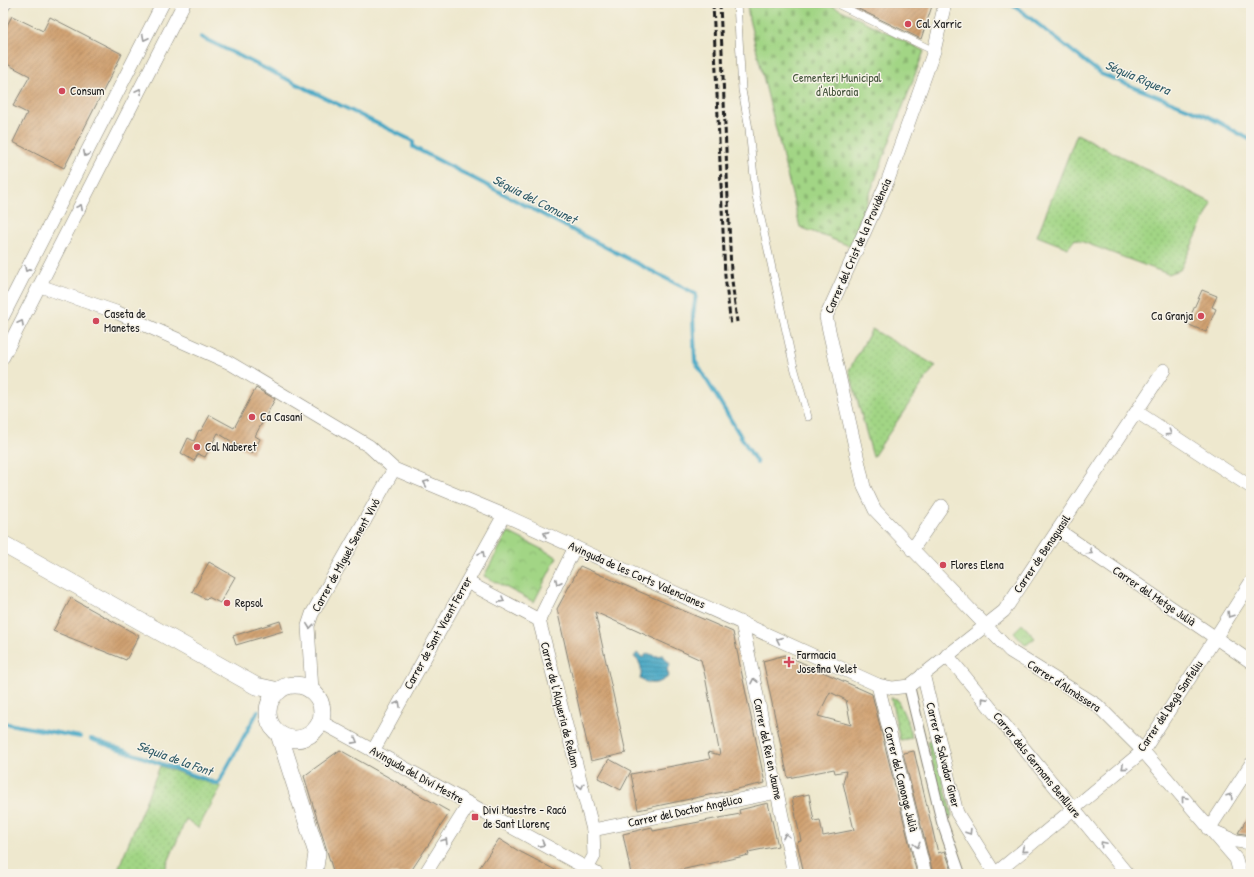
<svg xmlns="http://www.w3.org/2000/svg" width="1254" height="877" font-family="'Patrick Hand',sans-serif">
<defs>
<pattern id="grass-dots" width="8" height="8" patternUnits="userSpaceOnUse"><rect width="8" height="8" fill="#a2d585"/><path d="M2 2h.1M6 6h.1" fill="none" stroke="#8bb672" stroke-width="1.8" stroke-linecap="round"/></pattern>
<pattern id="cemetery-stones" width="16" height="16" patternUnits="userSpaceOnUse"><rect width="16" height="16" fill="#a2d585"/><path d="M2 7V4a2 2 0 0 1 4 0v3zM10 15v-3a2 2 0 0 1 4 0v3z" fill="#8bb672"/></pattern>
<pattern id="park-crowns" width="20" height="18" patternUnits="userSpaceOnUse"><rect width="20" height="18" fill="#a2d585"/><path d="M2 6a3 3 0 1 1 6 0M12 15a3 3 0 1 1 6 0" fill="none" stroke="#8bb672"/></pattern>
<pattern id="water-rules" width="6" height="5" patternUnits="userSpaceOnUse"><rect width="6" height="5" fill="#46a7c5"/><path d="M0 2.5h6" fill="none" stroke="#3a879f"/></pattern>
<pattern id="building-hatch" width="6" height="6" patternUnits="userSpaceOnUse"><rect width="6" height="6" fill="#d0a171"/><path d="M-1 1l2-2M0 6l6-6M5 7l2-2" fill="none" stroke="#a8825c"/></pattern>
</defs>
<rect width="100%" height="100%" fill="#f7f3e8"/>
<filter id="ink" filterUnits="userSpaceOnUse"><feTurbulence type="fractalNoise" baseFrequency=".025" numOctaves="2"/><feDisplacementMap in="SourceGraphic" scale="8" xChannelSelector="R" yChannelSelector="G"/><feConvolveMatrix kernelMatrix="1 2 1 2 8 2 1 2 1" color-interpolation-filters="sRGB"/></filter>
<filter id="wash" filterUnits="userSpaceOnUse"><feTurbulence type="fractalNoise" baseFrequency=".012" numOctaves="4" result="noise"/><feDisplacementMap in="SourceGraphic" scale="16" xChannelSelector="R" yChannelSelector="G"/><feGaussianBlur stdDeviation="0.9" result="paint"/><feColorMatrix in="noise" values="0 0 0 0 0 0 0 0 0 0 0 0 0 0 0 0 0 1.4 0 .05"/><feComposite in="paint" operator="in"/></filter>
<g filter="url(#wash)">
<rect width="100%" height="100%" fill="#eee8ce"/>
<g fill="url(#grass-dots)" stroke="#5f7850">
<path d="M1077 134 1212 203 1180 270 1168 274 1075 239 1068 248 1037 236Z"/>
<path d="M872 329 936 366 929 374 873 457 849 370Z"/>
<path d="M891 698 897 699 909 725 912 738 900 740Z"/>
<path d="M933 740 952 816 946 819 927 741Z"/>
<path d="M160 766 221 787 198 828 186 819 163 874H116Z"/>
</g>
<path fill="url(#cemetery-stones)" stroke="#5f7850" d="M747 3H827L924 51 850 246 800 227 749 19Z"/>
<g fill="url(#park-crowns)" stroke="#5f7850">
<path d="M508 532 557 557 534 602 484 576Z"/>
<path d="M1022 624 1035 638 1026 645 1014 632Z"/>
</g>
<path fill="url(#water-rules)" stroke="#316270" d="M637 653 643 658 647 653 656 656 663 655 670 664 667 669 669 676C660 684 650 686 640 679 643 670 641 662 634 657Z"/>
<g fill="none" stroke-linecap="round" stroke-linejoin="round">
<g stroke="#46a7c5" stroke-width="4">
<path d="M1007 3 1015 6 1101 74 1207 116 1251 140"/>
<path d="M201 37 413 141V147L696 294 693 315 695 361 757 463"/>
<path d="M3 723 80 737"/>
<path d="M91 739 218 784 258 711"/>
</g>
</g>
<g id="blocks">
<g fill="url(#building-hatch)" fill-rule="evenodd">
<path d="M846 3H933L921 39Z"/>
<path d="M12 16 43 31 50 17 122 54 64 168 13 142 27 113 13 106 30 76 3 62V33Z"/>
<path d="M1202 290 1217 296 1212 307 1216 309 1206 332 1187 324Z"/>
<path d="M256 388 275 399 255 436 260 439 252 454 218 433 205 457 198 454 194 461 181 453 188 438 194 441 199 430 201 431 210 415 234 428Z"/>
<path d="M209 562 235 577 220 603 208 597 206 599 192 592Z"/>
<path d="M580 566 733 632 765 783 638 810 631 774 710 759 708 752 720 755 705 676 701 660 595 612 626 753 591 761 557 609Z"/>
<path d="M71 598 139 636 126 660 53 631Z"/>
<path d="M280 621 283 631 236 645 233 636Z"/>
<path d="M785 655 872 694 917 874H804L797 842 801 841 792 798 809 794 814 821 820 820 823 836 854 830 843 783 846 771 835 773 834 769 788 778 763 661ZM830 692 846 700 851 725 818 716Z"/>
<path d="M340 750 450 812 409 874H334L304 776Z"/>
<path d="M914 751 938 853 945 851 953 874H933L903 753Z"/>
<path d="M609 759 631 771 621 790 598 778Z"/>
<path d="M768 803 778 846 748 852 749 855 662 874 660 870 631 874 623 834 652 827 653 831 740 814 739 810Z"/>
<path d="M1251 812V835L1238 833Z"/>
<path d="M499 839 517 850 563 874H475Z"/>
</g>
</g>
</g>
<g filter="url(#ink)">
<use href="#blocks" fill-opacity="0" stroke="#858275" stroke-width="1"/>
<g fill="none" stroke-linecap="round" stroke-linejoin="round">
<g stroke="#858275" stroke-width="8">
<g id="service">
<path d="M737 3 742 90 749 129 756 196 793 363 808 417"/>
<path d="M835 3 934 51"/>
</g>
</g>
<g stroke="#858275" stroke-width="12">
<path id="pedestrian" d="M909 686 942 822 960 874"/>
</g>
<g stroke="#858275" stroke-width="14">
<g id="minor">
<path d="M945 3 934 51 888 180 826 317 864 487 875 510 1010 651 1097 705 1143 751 1236 859 1240 874"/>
<path d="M3 6 5 3"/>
<path d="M40 286 116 312 228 362 369 446 394 469 504 515 878 685 893 688 909 686 1004 611 1164 370"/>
<path d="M3 316 163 3"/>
<path d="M3 357 184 3"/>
<path d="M1137 412 1251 487"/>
<path d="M1058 530 1251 662"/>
<path d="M575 547 539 620 593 830 594 856 584 874"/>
<path d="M912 550 942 506"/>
<path d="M467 582 539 620"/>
<path d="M742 623 794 874"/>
<path d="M947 655 1127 874"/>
<path d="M923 674 957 813 995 874 1143 751 1251 582"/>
<path d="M878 685 925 874"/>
<path d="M312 691 308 626 312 614 394 469"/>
<path d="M321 722 597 874"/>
<path d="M373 751 504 515"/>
<path d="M1209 829 1251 764"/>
<path d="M593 830 777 792"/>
<path d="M1213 831 1236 841 1251 843"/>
<path d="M425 874 469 804"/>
</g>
</g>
<g stroke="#858275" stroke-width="18">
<g id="tertiary">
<path d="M3 544 256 686 279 691"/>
<circle cx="295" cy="712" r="27"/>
<path d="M279 734 317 853 314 874"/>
</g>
</g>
<use href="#service" stroke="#fff" stroke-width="7"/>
<use href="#pedestrian" stroke="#fff" stroke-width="10"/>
<use href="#minor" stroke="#fff" stroke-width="13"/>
<use href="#tertiary" stroke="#fff" stroke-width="17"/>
<g stroke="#1c1c1c" stroke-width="3" stroke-dasharray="6 3" stroke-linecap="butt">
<path d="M713 3 725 276 731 326"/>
<path d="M720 3 731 272 737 322"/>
</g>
</g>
<defs><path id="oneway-chevron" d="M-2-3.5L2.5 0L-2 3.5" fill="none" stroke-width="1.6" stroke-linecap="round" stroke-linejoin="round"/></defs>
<g stroke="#999">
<use href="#oneway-chevron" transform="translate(145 38) rotate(117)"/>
<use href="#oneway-chevron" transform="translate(139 91) rotate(-63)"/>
<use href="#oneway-chevron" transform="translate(86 154) rotate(117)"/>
<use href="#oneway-chevron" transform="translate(80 207) rotate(-63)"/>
<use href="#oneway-chevron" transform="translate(27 269) rotate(117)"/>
<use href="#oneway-chevron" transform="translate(21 323) rotate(-63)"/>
<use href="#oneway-chevron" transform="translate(1169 433) rotate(33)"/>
<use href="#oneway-chevron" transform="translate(426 483) rotate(-157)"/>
<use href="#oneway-chevron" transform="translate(546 534) rotate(-156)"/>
<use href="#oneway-chevron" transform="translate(1090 552) rotate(34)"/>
<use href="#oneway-chevron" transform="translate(482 554) rotate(-61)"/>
<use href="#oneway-chevron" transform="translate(558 582) rotate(116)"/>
<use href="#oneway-chevron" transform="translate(502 600) rotate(29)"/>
<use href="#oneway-chevron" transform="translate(1230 615) rotate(123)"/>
<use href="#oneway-chevron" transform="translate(310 626) rotate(96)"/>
<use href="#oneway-chevron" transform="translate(779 640) rotate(-156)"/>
<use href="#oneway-chevron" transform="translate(754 681) rotate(-102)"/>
<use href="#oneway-chevron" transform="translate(984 700) rotate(-129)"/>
<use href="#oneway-chevron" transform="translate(398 704) rotate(-61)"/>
<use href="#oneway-chevron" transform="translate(355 741) rotate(29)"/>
<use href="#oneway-chevron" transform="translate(1124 767) rotate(140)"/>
<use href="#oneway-chevron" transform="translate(581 786) rotate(76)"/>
<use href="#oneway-chevron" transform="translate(1230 796) rotate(-57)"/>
<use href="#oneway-chevron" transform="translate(1184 799) rotate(-130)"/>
<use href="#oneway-chevron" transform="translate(969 832) rotate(58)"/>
<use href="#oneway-chevron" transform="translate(786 836) rotate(-102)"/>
<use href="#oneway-chevron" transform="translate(445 841) rotate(-58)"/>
<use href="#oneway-chevron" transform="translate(542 844) rotate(29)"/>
<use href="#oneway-chevron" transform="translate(1103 844) rotate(-130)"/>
<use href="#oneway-chevron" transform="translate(917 845) rotate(76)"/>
<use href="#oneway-chevron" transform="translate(1024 850) rotate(140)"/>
</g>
</g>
<g fill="#d1495b" stroke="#f7f3e8" stroke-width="1.5">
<circle cx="908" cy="24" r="4"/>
<circle cx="62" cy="91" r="4"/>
<circle cx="1201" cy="316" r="4"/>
<circle cx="96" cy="321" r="4"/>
<circle cx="252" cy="417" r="4"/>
<circle cx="197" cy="447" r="4"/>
<circle cx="943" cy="565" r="4"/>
<circle cx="227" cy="603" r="4"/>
<path d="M787 656h4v4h4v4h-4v4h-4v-4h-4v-4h4z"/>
<rect x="471" y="813" width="8" height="8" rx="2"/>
</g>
<g text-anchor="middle" stroke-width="3" stroke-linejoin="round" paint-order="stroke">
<g font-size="12" fill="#1c1c1c" stroke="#f7f3e8" text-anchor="start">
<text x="916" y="28">Cal Xarric</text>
<text x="70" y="95">Consum</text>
<text x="104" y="318">Caseta de<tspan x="104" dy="14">Manetes</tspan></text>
<text x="1193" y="320" text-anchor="end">Ca Granja</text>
<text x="260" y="421">Ca Casaní</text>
<text x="205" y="451">Cal Naberet</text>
<text x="951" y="569">Flores Elena</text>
<text x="235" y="607">Repsol</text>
<text x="797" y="659">Farmacia<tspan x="797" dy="14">Josefina Velet</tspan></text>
<text x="483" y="814">Diví Maestre - Racó<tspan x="483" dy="14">de Sant Llorenç</tspan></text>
</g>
<g font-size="12" fill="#44543c" stroke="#f7f3e8">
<text x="837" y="82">Cementeri Municipal<tspan x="837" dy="14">d'Alboraia</tspan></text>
</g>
<g font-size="12" fill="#1c1c1c" stroke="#f7f3e8">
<text transform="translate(858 246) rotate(-66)" y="4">Carrer del Crist de la Providència</text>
<text transform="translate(1042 554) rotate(-56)" y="4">Carrer de Benaguasil</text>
<text transform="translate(346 555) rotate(-61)" y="4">Carrer de Miguel Senent Vivó</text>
<text transform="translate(637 575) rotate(24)" y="4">Avinguda de les Corts Valencianes</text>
<text transform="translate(1154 596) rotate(34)" y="4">Carrer del Metge Julià</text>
<text transform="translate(438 633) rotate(-61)" y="4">Carrer de Sant Vicent Ferrer</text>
<text transform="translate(1064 686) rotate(33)" y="4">Carrer d'Almàssera</text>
<text transform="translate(560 705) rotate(76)" y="4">Carrer de l'Alqueria de Rellam</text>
<text transform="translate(1170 706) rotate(-56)" y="4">Carrer del Degà Sanfeliu</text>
<text transform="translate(768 749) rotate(78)" y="4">Carrer del Rei en Jaume</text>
<text transform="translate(943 755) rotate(76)" y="4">Carrer de Salvador Giner</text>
<text transform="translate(1037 765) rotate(51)" y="4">Carrer dels Germans Benlliure</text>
<text transform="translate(417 775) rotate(29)" y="4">Avinguda del Diví Mestre</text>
<text transform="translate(901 779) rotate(76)" y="4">Carrer del Canonge Julià</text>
<text transform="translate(685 811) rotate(-12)" y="4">Carrer del Doctor Angélico</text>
</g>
<g font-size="13" font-style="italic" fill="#2f5b68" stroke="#f7f3e8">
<text transform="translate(1138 77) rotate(23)" y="5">Séquia Riquera</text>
<text transform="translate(535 199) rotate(27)" y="5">Séquia del Comunet</text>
<text transform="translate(175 758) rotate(20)" y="5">Séquia de la Font</text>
</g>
</g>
<rect width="1254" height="877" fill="none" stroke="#f7f3e8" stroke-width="16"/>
</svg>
